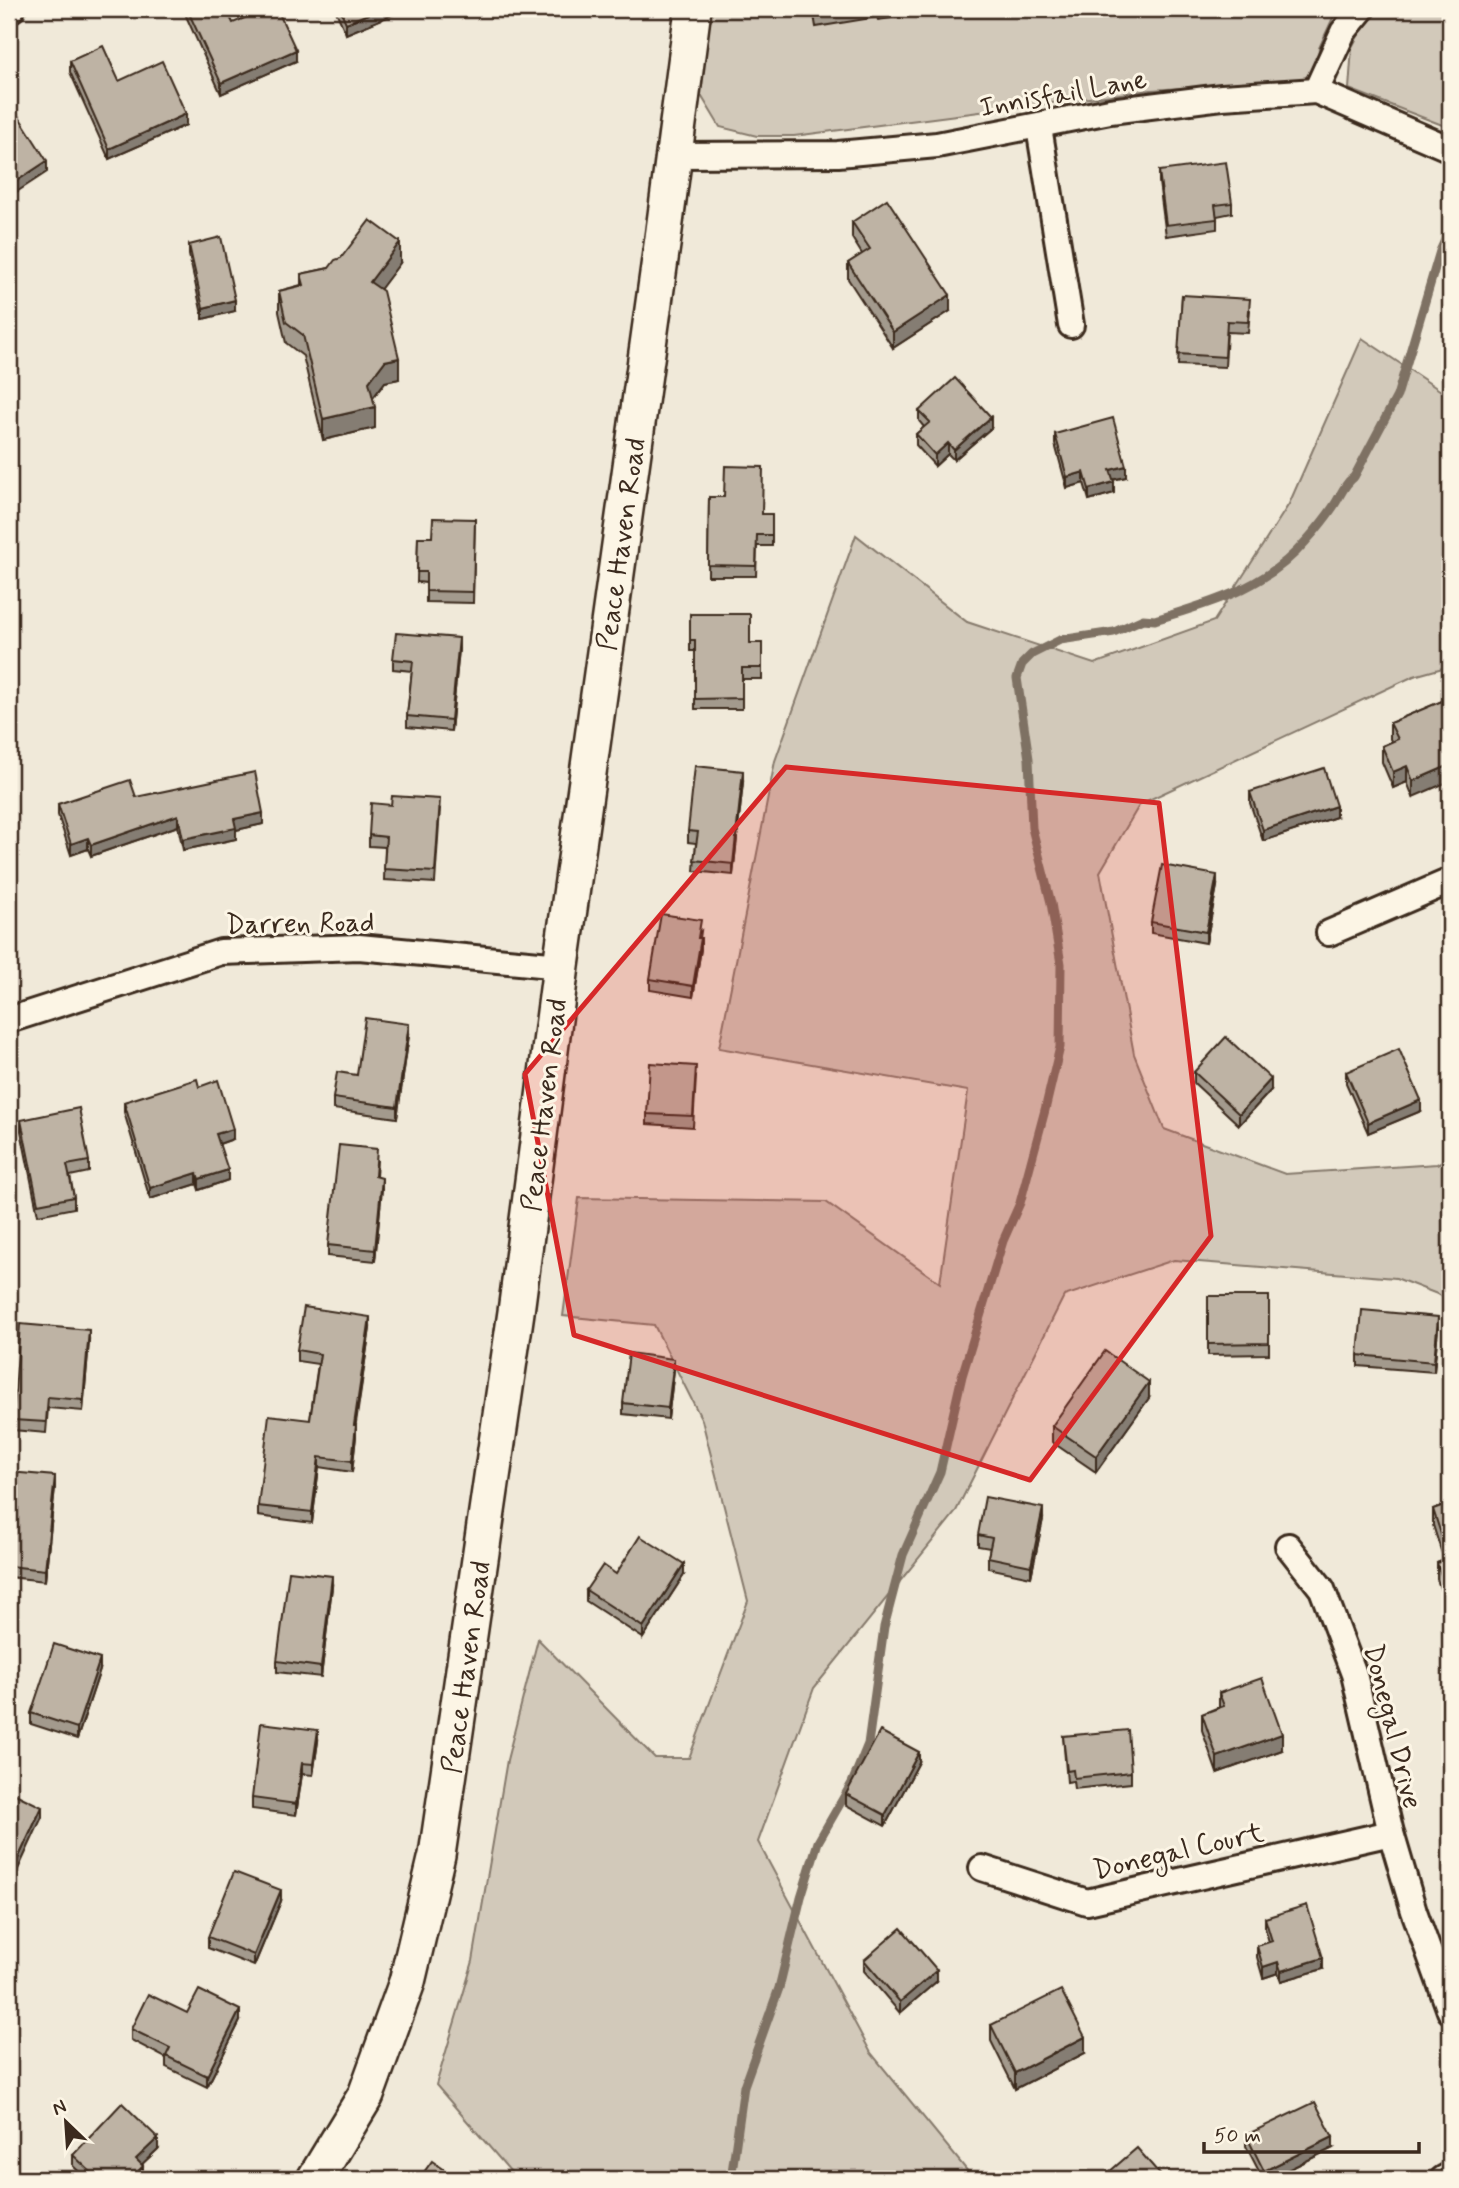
<svg xmlns="http://www.w3.org/2000/svg" width="1459" height="2188" font-family="Mynerve,sans-serif">
<rect width="100%" height="100%" fill="#f0e9d9"/>
<filter id="ink" filterUnits="userSpaceOnUse"><feTurbulence type="fractalNoise" baseFrequency=".0143" numOctaves="2"/><feDisplacementMap in="SourceGraphic" scale="14" xChannelSelector="R" yChannelSelector="G"/><feConvolveMatrix kernelMatrix="1 2 1 2 8 2 1 2 1" color-interpolation-filters="sRGB"/></filter>
<g filter="url(#ink)">
<g fill="#d2c9ba" stroke="#867a6c" stroke-width="2">
<path d="M712 9H1337L1319 48 1317 66 1301 82H1274L1151 90 794 136H757L720 127 699 92Z"/>
<path d="M1373 9H1450V128L1349 89 1352 47Z"/>
<path d="M1362 338 1450 397V666L1414 676 1140 804 1100 872 1134 1054 1164 1129 1285 1174 1437 1164 1450 1157V1299L1396 1278 1174 1260 1064 1296 955 1513 814 1688 758 1842 871 2053 974 2179H517L436 2085 473 1961 507 1760 538 1639 655 1758H689L748 1601 702 1420 654 1325 563 1316 579 1198 826 1202 940 1283 968 1091 719 1048 775 761 856 535 967 622 1094 664 1214 621 1289 504Z"/>
</g>
<g fill="none" stroke-linecap="round" stroke-linejoin="round">
<path stroke="#7e7163" stroke-width="9" d="M731 2179 744 2086 779 1988 801 1897 818 1842 852 1783 868 1744 884 1627 903 1555 940 1472 962 1376 1003 1241 1020 1203 1045 1110 1060 1047 1061 964 1051 903 1032 828 1029 759 1017 678 1022 664 1032 654 1060 640 1114 632 1143 619 1155 620C1212 602 1265 589 1306 541 1315 531 1325 519 1333 507 1341 496 1343 485 1354 477L1397 396 1440 251 1450 229"/>
<g stroke="#3b2a1e" stroke-width="30">
<g id="street">
<path d="M9 10 12 9"/>
<path d="M1316 91 1343 32 1362 9"/>
<path d="M1039 127 1071 325"/>
<path d="M674 155 838 154 937 145 1110 111 1222 97 1316 91 1450 149"/>
<path d="M1329 933 1450 881"/>
<path d="M9 1020 221 952 359 947 561 966"/>
<path d="M1288 1546 1322 1589 1354 1674 1391 1833 1414 1911 1450 2011"/>
<path d="M982 1868 1087 1902 1391 1833"/>
<path d="M1443 2179 1450 2175"/>
</g>
</g>
<g stroke="#3b2a1e" stroke-width="40">
<path id="secondary" d="M315 2179 366 2095 407 1982 437 1855 516 1312 561 966 663 238 693 9"/>
</g>
<use href="#street" stroke="#fcf5e5" stroke-width="24"/>
<use href="#secondary" stroke="#fcf5e5" stroke-width="35"/>
</g>
<g fill="#a39a8d" stroke="#3b2a1e" stroke-width="2">
<path d="M186 9H226L233 23 296 61 221 94 186 16Z"/>
<path d="M335 9H406L346 34Z"/>
<path d="M813 9H900V17L878 20 877 17 816 27Z"/>
<path d="M70 61 119 81 186 125 109 159 70 72Z"/>
<path d="M1159 171 1232 203V213L1217 216V229L1166 236 1159 182Z"/>
<path d="M852 222 950 311 893 348 848 279V263L862 254 852 238Z"/>
<path d="M189 245 235 311 203 319 189 255Z"/>
<path d="M400 263 380 289 399 379 385 382 373 398 375 428 323 440 303 356 286 343 279 312V291L301 285V274L329 268Z"/>
<path d="M1182 295 1250 310 1248 333 1227 332 1225 367 1178 365Z"/>
<path d="M919 411 991 428 954 460 948 454 935 466 916 445V434L924 427 919 421Z"/>
<path d="M1055 434 1126 477 1113 480 1114 493 1089 500 1084 483 1067 488 1055 444Z"/>
<path d="M709 497 762 514H772V546H757L756 576H708Z"/>
<path d="M475 519 473 603 426 602V583L417 582 418 537H432Z"/>
<path d="M690 614 750 643H762V679H742V709H695V651H690Z"/>
<path d="M459 649 451 731 407 727V716L412 671 393 669V659Z"/>
<path d="M1442 701 1413 797 1407 782 1393 788 1382 762V746L1392 742 1390 739V723Z"/>
<path d="M743 782 733 875 694 871 696 843 688 842V831Z"/>
<path d="M1250 792 1336 817 1263 841 1250 803Z"/>
<path d="M136 797 263 824 236 830V839L183 850 178 826 91 856 88 849 71 855 58 815V804Z"/>
<path d="M440 809 435 883 384 880 385 847 369 846V835Z"/>
<path d="M1217 886 1206 943 1151 933V922Z"/>
<path d="M701 931 700 938 701 949 693 997 650 990V979Z"/>
<path d="M409 1035 397 1118 333 1109V1098L357 1075Z"/>
<path d="M1194 1072 1271 1090 1239 1125 1194 1083Z"/>
<path d="M1346 1072 1421 1111 1368 1133 1346 1083Z"/>
<path d="M696 1077 693 1127 647 1124V1114Z"/>
<path d="M199 1087 233 1139 219 1144 228 1180 199 1190 197 1184 150 1199 124 1112V1102Z"/>
<path d="M21 1120 89 1161V1172L70 1176 74 1197V1208L38 1215 21 1131Z"/>
<path d="M377 1160 376 1177 382 1188 375 1261 328 1256V1245Z"/>
<path d="M1208 1296H1269V1354L1208 1355Z"/>
<path d="M370 1328 355 1425 356 1436 352 1472 319 1467 312 1523 258 1516V1506L310 1420 318 1364 297 1361V1350Z"/>
<path d="M1438 1328 1434 1372 1358 1366V1355Z"/>
<path d="M89 1341 83 1411 48 1408 46 1433 13 1430V1420Z"/>
<path d="M674 1370 668 1419 623 1414V1403Z"/>
<path d="M1149 1398 1096 1472 1052 1442V1426Z"/>
<path d="M9 1472 55 1487 45 1581 9 1577Z"/>
<path d="M1450 1503V1605L1446 1606 1437 1579V1563L1444 1560 1433 1525V1509Z"/>
<path d="M1043 1519 1031 1577 988 1568V1557L990 1548 978 1546V1535Z"/>
<path d="M616 1574 684 1575 643 1638 586 1601V1590Z"/>
<path d="M332 1587 321 1677 277 1672V1661Z"/>
<path d="M100 1670 77 1739 31 1724V1713Z"/>
<path d="M1219 1693 1282 1750 1217 1773 1202 1730V1714L1219 1707Z"/>
<path d="M1063 1736 1131 1772V1783L1074 1789 1073 1781 1067 1782Z"/>
<path d="M318 1741 313 1775 302 1774 296 1815 252 1809V1798Z"/>
<path d="M919 1762 885 1826 846 1805V1794Z"/>
<path d="M281 1901 254 1966 208 1948V1937Z"/>
<path d="M1265 1918 1323 1969 1281 1981 1278 1973 1263 1978 1257 1957V1946L1269 1942 1265 1928Z"/>
<path d="M864 1960 937 1981 900 2013 864 1971Z"/>
<path d="M187 2013 240 2021 207 2087 166 2067V2058L131 2040V2029Z"/>
<path d="M991 2025 1085 2053 1015 2089 991 2041Z"/>
<path d="M1246 2135 1333 2148 1269 2179H1263L1246 2146Z"/>
<path d="M158 2149 141 2165 143 2177 141 2179H87L73 2166V2155Z"/>
</g>
<g fill="#857d73" stroke="#3b2a1e" stroke-width="2">
<path d="M380 9H406L346 34V23Z"/>
<path d="M296 50V61L221 94V83Z"/>
<path d="M186 114V125L109 159V149Z"/>
<path d="M47 161V172L9 197V186Z"/>
<path d="M400 242V263L370 303V282Z"/>
<path d="M950 295V311L893 348V332Z"/>
<path d="M235 300V311L203 319V308Z"/>
<path d="M399 358V379L385 382 369 403V382L385 361Z"/>
<path d="M375 407V428L323 440V419Z"/>
<path d="M991 417V428L954 460V450Z"/>
<path d="M948 443V454L935 466V455Z"/>
<path d="M1126 466V477L1110 480V470Z"/>
<path d="M1084 472V483L1067 488V477Z"/>
<path d="M1114 482V493L1089 500V489Z"/>
<path d="M459 638V649L451 731V720Z"/>
<path d="M1450 765V781L1413 797V781Z"/>
<path d="M1407 766V782L1393 788V772Z"/>
<path d="M743 771V782L733 875V864Z"/>
<path d="M1336 806V817L1263 841V830Z"/>
<path d="M263 813V824L236 830V839L183 850V839L234 819Z"/>
<path d="M178 815V826L91 856V845Z"/>
<path d="M88 838V849L71 855V844Z"/>
<path d="M14 860V871L9 872V861Z"/>
<path d="M1217 875V886L1206 943V932Z"/>
<path d="M701 938V949L693 997V986Z"/>
<path d="M409 1024V1035L397 1118V1107Z"/>
<path d="M1271 1079V1090L1239 1125V1114Z"/>
<path d="M1421 1100V1111L1368 1133V1123Z"/>
<path d="M233 1129V1139L216 1145V1134Z"/>
<path d="M228 1170V1180L199 1190V1179Z"/>
<path d="M197 1173V1184L150 1199V1188Z"/>
<path d="M382 1178V1188L375 1261V1250Z"/>
<path d="M370 1317V1328L354 1436V1425Z"/>
<path d="M1438 1317V1328L1434 1372V1362Z"/>
<path d="M89 1330V1341L83 1411V1400Z"/>
<path d="M674 1359V1370L668 1419V1408Z"/>
<path d="M1149 1382V1398L1096 1472V1456Z"/>
<path d="M356 1425V1436L352 1472V1461Z"/>
<path d="M319 1457V1467L312 1523V1512Z"/>
<path d="M55 1476V1487L45 1581V1570Z"/>
<path d="M1043 1508V1519L1031 1577V1566Z"/>
<path d="M684 1564V1575L643 1638V1627Z"/>
<path d="M332 1576V1587L321 1677V1667Z"/>
<path d="M1450 1589V1605L1446 1606V1590Z"/>
<path d="M100 1659V1670L77 1739V1728Z"/>
<path d="M318 1730V1741L313 1775V1764Z"/>
<path d="M1282 1734V1750L1217 1773V1757Z"/>
<path d="M919 1752V1762L885 1826V1815Z"/>
<path d="M302 1763V1774L296 1815V1804Z"/>
<path d="M42 1807V1817L9 1889V1878Z"/>
<path d="M281 1890V1901L254 1966V1955Z"/>
<path d="M1323 1958V1969L1281 1981V1971Z"/>
<path d="M1278 1962V1973L1263 1978V1967Z"/>
<path d="M937 1970V1981L900 2013V2002Z"/>
<path d="M240 2010V2021L207 2087V2076Z"/>
<path d="M1085 2037V2053L1015 2089V2073Z"/>
<path d="M1333 2137V2148L1269 2179H1264V2171Z"/>
<path d="M158 2138V2149L136 2170V2159Z"/>
<path d="M143 2166V2177L141 2179H131Z"/>
</g>
<g fill="#beb3a4" stroke="#3b2a1e" stroke-width="2">
<path d="M187 9H226L233 23 266 9H277L296 50 221 83Z"/>
<path d="M340 9H380L346 23Z"/>
<path d="M103 46 119 81 162 61 186 114 109 149 70 61Z"/>
<path d="M14 109 47 161 9 186V112Z"/>
<path d="M1226 162 1232 203 1215 205 1217 219 1166 225 1159 171Z"/>
<path d="M887 199 950 295 893 332 848 263 870 249 852 222Z"/>
<path d="M370 220 400 242 370 282 383 291 399 358 385 361 369 382 375 407 323 419 303 335 286 322 279 291 304 285 301 274 329 268 335 260 341 258Z"/>
<path d="M221 237 235 300 203 308 189 245Z"/>
<path d="M1182 295 1250 299 1248 322 1227 321 1225 357 1178 354Z"/>
<path d="M955 378 991 417 954 450 948 443 935 455 916 434 930 422 919 411Z"/>
<path d="M1113 418 1126 466 1110 470 1114 482 1089 489 1084 472 1067 477 1055 434Z"/>
<path d="M725 466 763 467 762 514H772V535H757L756 566 708 565 709 497H724Z"/>
<path d="M433 518 475 519 473 592 426 591V572H417L418 537H432Z"/>
<path d="M690 614H750V643H762V668H742V698L695 699V640H690Z"/>
<path d="M396 633 459 638 451 720 407 716 413 661 393 659Z"/>
<path d="M1442 701 1450 720V765L1413 781 1407 766 1393 772 1382 746 1398 739 1390 723Z"/>
<path d="M695 766 743 771 733 864 694 860 698 832 688 831Z"/>
<path d="M1324 768 1336 806 1263 830 1250 792Z"/>
<path d="M255 772 263 813 234 819 236 828 183 839 178 815 91 845 88 838 71 844 58 804 130 780 136 797Z"/>
<path d="M392 796 440 799 435 872 384 869 386 837 369 835 371 803 391 805Z"/>
<path d="M9 841 14 860 9 861Z"/>
<path d="M1162 865 1217 875 1206 932 1151 922Z"/>
<path d="M661 914 701 920 698 938H701L693 986 650 979Z"/>
<path d="M365 1018 409 1024 397 1107 333 1098 337 1072 357 1075Z"/>
<path d="M1226 1037 1271 1079 1239 1114 1194 1072Z"/>
<path d="M1399 1049 1421 1100 1368 1123 1346 1072Z"/>
<path d="M650 1063 696 1066 693 1116 647 1114Z"/>
<path d="M197 1079 199 1087 218 1080 233 1129 216 1134 228 1170 199 1179 197 1173 150 1188 124 1102Z"/>
<path d="M79 1108 89 1161 67 1165 74 1197 38 1204 21 1120Z"/>
<path d="M339 1145 377 1149 375 1176 382 1178 375 1250 328 1245Z"/>
<path d="M1208 1296H1269V1343L1208 1344Z"/>
<path d="M304 1307 370 1317 354 1425H356L352 1461 319 1457 312 1512 258 1506 269 1415 310 1420 320 1354 297 1350Z"/>
<path d="M1362 1310 1438 1317 1434 1362 1358 1355Z"/>
<path d="M20 1324 89 1330 83 1400 48 1397 46 1422 13 1420Z"/>
<path d="M1105 1351 1149 1382 1096 1456 1052 1426Z"/>
<path d="M629 1353 674 1359 668 1408 623 1403Z"/>
<path d="M9 1472 55 1476 45 1570 9 1566Z"/>
<path d="M985 1497 1043 1508 1031 1566 988 1557 992 1538 978 1535Z"/>
<path d="M1450 1503V1589L1446 1590 1437 1563 1449 1559 1433 1509Z"/>
<path d="M640 1536 684 1564 643 1627 586 1590 603 1565 616 1574Z"/>
<path d="M289 1571 332 1576 321 1667 277 1661Z"/>
<path d="M54 1644 100 1659 77 1728 31 1713Z"/>
<path d="M1262 1678 1282 1734 1217 1757 1202 1714 1224 1706 1219 1693Z"/>
<path d="M261 1723 318 1730 313 1764 302 1763 296 1804 252 1798Z"/>
<path d="M1128 1730 1131 1772 1074 1778 1073 1770 1067 1771 1063 1736Z"/>
<path d="M880 1731 919 1752 885 1815 846 1794Z"/>
<path d="M9 1791 42 1807 9 1878Z"/>
<path d="M234 1872 281 1890 254 1955 208 1937Z"/>
<path d="M1307 1905 1323 1958 1281 1971 1278 1962 1263 1967 1257 1946 1272 1941 1265 1918Z"/>
<path d="M901 1928 937 1970 900 2002 864 1960Z"/>
<path d="M199 1990 240 2010 207 2076 166 2056 170 2048 131 2029 148 1994 187 2013Z"/>
<path d="M1061 1990 1085 2037 1015 2073 991 2025Z"/>
<path d="M1315 2102 1333 2137 1264 2171 1246 2135Z"/>
<path d="M122 2103 158 2138 136 2159 143 2166 131 2179H98L73 2155Z"/>
<path d="M1137 2148 1164 2179H1101Z"/>
<path d="M432 2161 458 2179H419Z"/>
</g>
</g>
<path fill="#d62828" fill-opacity="0.2" stroke="#d62828" stroke-width="5" stroke-linejoin="round" d="M786 767 1159 803 1211 1236 1030 1480 574 1335 525 1074Z"/>
<g text-anchor="middle" stroke-width="6" stroke-linejoin="round" paint-order="stroke">
<g font-size="28" fill="#3b2a1e" stroke="#fcf5e5">
<text transform="translate(1063 92) rotate(-10)" y="10">Innisfail Lane</text>
<text transform="translate(620 544) rotate(-82)" y="10">Peace Haven Road</text>
<text transform="translate(300 922) rotate(-1)" y="10">Darren Road</text>
<text transform="translate(543 1105) rotate(-83)" y="10">Peace Haven Road</text>
<text transform="translate(465 1667) rotate(-82)" y="10">Peace Haven Road</text>
<text transform="translate(1394 1726) rotate(76)" y="10">Donegal Drive</text>
<text transform="translate(1178 1850) rotate(-13)" y="10">Donegal Court</text>
</g>
</g>
<rect width="1459" height="2188" fill="none" stroke="#fcf5e5" stroke-width="35"/>
<rect x="18" y="18" width="1424" height="2153" fill="none" stroke="#3b2a1e" stroke-width="2.5" filter="url(#ink)"/>
<g transform="translate(66 2122) rotate(335)" stroke="#fcf5e5" stroke-width="5" paint-order="stroke">
<path d="M0-5L12 26L0 18L-12 26Z" fill="#3b2a1e"/>
<text y="-10" font-size="19" font-weight="bold" text-anchor="middle" fill="#3b2a1e">N</text>
</g>
<path d="M1204 2142v10h215v-10" fill="none" stroke="#3b2a1e" stroke-width="3.5"/>
<text x="1214" y="2142" font-size="21" fill="#3b2a1e" stroke="#fcf5e5" stroke-width="5" paint-order="stroke">50 m</text>
</svg>
